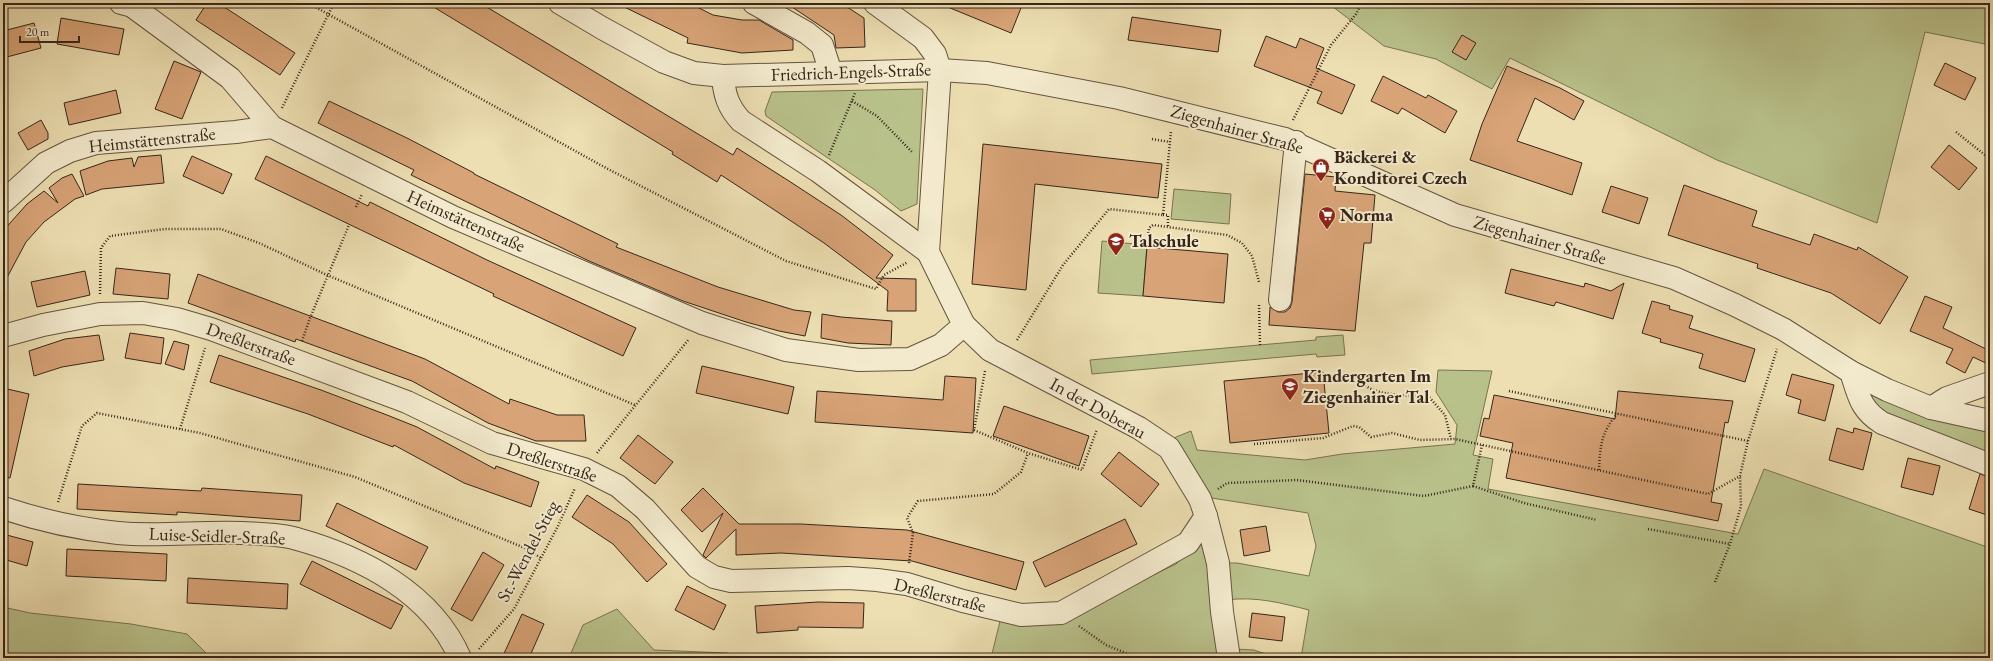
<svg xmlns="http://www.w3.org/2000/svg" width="1993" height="661" font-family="'EB Garamond',serif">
<rect width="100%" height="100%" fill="#eddfb2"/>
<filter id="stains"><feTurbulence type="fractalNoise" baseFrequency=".005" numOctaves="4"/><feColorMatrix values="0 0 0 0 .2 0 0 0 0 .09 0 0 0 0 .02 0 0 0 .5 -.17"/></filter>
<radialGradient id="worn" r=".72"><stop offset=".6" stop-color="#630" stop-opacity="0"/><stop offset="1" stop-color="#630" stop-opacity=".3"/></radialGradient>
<g fill="#b9c18b" stroke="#787452">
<path d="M1328 3H1990V45L1925 32 1877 223 1717 160 1510 58 1492 89 1436 59 1384 46Z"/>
<path d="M923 89 917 204 901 211 875 190 766 116 765 111 772 92Z"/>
<path d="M1174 189 1231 194 1229 224 1171 219Z"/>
<path d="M1102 241 1147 245 1143 296 1098 293Z"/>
<path d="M1343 335 1345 355 1317 357 1316 354 1092 374 1090 360 1316 340V337Z"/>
<path d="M1438 370 1492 371 1473 455 1493 459 1488 489 1738 534 1764 469 1990 548V658H1301L1309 610C1281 603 1256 596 1226 600L1224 563H1237L1309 576 1316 546 1308 513 1205 497 1169 442 1176 437 1191 431 1197 450 1305 460 1342 454 1455 444 1457 425 1436 392Z"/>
<path d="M1862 390 1990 429V460L1885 420Z"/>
<path d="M1206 540 1222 658H991L1001 617 1069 616 1176 564 1194 547Z"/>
<path d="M3 607 30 613 131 624 187 634 208 655V658H3Z"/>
<path d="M617 609 654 650 727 653 745 658H569L583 625Z"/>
<path d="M1234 649 1254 650 1277 658H1287H1235Z"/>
</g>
<g fill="#d7a377" stroke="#36261a">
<path d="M207 3H218L295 53 280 75 196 20Z"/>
<path d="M427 3H480L733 155 737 148 789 181 841 215 893 255 876 278 916 279V311H887L888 291 824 243 773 209 721 175 717 182 672 154 673 152Z"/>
<path d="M616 3H689L713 15 742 20H759L793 40V50L742 53 687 43 688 38Z"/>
<path d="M786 3H841L864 18 865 47 836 48 834 35Z"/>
<path d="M938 3H1023L1011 33Z"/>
<path d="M1132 17 1221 30 1218 52 1128 40Z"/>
<path d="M61 18 124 29 119 55 57 44Z"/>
<path d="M34 23 41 48 3 58V31Z"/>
<path d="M1462 35 1476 43 1466 60 1452 52Z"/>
<path d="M1266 36 1296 48 1300 38 1324 48 1316 68 1355 85 1342 114 1317 103 1322 92 1254 66Z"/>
<path d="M174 61 201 72 182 119 155 109Z"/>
<path d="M1945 63 1976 78 1965 100 1934 85Z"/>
<path d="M1507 66 1560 88 1584 101 1574 120 1535 98 1517 141 1582 163 1572 195 1470 160 1482 124Z"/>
<path d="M1383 76 1426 98 1428 95 1457 111 1445 133 1402 108 1398 114 1371 101Z"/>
<path d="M116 90 121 113 69 125 64 103Z"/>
<path d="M329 101 407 138 474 173V174L618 244 616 247 718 287 794 310 811 312 805 336 779 331 746 322 683 301 589 261 411 175 414 170 318 123Z"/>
<path d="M41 120 48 133V139L28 150 18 133Z"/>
<path d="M983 144 1162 164 1158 198 1035 184 1026 290 972 284Z"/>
<path d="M1949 145 1977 168 1959 190 1931 167Z"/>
<path d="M161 155 164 183 102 189 86 195 80 171 108 161 132 158 134 167 138 157Z"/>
<path d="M192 156 232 174 223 194 183 176Z"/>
<path d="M266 156 368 206 370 202 487 260 636 328 623 356 493 296 494 294 255 179Z"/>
<path d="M72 174 84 196 75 199 44 222 26 242 3 285V231L27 204 44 191 58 203 49 188 62 178Z"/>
<path d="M1305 174 1336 177 1335 191 1375 195 1371 243H1364L1355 331 1269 325 1270 307 1278 312H1285L1290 308 1292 302Z"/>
<path d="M1684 185 1757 211 1752 226 1810 245 1814 234 1857 250 1858 247 1908 277 1880 324 1831 293 1757 268 1758 264 1668 235Z"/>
<path d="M1611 186 1648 198 1639 224 1602 212Z"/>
<path d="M1147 247 1228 254 1224 303 1143 296Z"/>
<path d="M116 268 170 274 168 299 113 294Z"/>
<path d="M1511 269 1584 287 1585 283 1611 291 1624 283 1613 319 1556 302 1554 306 1505 293Z"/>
<path d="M85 271 90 295 37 307 31 282Z"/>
<path d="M198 274 425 359 509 404 510 399 557 415H584L586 441H536L488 423 412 381 296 339 295 342 188 303Z"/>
<path d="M1925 296 1952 307 1943 328 1990 351V365L1973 357 1965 373 1946 363 1953 349 1910 331Z"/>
<path d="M1652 301 1670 306 1669 309 1693 316 1689 328 1755 349 1745 382 1699 368 1703 354 1660 342 1661 339 1642 333Z"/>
<path d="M822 314 841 317 892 321 891 345 848 343 821 338Z"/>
<path d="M130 333 164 338 161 364 125 358Z"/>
<path d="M99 335 104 360 62 367 34 376 29 351 65 339Z"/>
<path d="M174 341 189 345 184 370 165 364Z"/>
<path d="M219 355 321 390 387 415 417 427 495 469 496 466 539 482 531 507 464 483 394 445 393 447 308 414 210 382Z"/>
<path d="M702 366 794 387 788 414 696 393Z"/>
<path d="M1323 372 1329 433 1230 443 1224 381Z"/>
<path d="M1792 374 1834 385 1825 421 1798 413 1801 400 1786 395Z"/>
<path d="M945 376 976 378 973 433 815 422 817 391 943 400Z"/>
<path d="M3 388 29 394 10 478 3 477Z"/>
<path d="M1618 391 1733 401 1728 423 1725 422 1711 502 1722 504 1718 521 1506 478 1513 443 1480 436 1484 418 1489 419 1494 395 1615 419Z"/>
<path d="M1004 406 1089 436 1079 466 993 436Z"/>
<path d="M1837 428 1853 433 1854 428 1872 433 1863 470 1829 460Z"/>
<path d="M638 435 673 462 655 484 620 458Z"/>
<path d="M1119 452 1159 484 1141 507 1101 474Z"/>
<path d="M1908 458 1940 466 1933 495 1901 487Z"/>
<path d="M1980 474 1990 477V516L1969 509Z"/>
<path d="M78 484 201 491 202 488 302 495 300 521 206 514 177 512V515L77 509Z"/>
<path d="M703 488 739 524H801L907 530 1024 562 1016 590 912 561 781 553 736 555V529L706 558 703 555 723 513 702 532 681 510Z"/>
<path d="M587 495 629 522 667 564 647 582 613 544 572 517Z"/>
<path d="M337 503 428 547 416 570 326 526Z"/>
<path d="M1125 519 1137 544 1045 587 1033 562Z"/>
<path d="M1266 526 1270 551 1244 556 1240 530Z"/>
<path d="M3 534 33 542 27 566 3 559Z"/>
<path d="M67 549 167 554 166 581 66 576Z"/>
<path d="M483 552 504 565 472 621 451 609Z"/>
<path d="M312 561 403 606 391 629 300 584Z"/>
<path d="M188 578 288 584 287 609 187 603Z"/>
<path d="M687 586 726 605 714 630 675 610Z"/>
<path d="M818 602 864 603 863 628 798 627V630L757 633 755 606Z"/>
<path d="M1252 613 1285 617 1282 641 1249 637Z"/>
<path d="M522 614 544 624 529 658H502Z"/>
</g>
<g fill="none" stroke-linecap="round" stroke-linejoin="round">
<g stroke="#645440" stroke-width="24">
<g id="minor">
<path d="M121 3 132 6 230 78 272 127"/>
<path d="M560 3 602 28 664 62 694 73 723 76 940 70 987 73 1119 98 1285 139 1455 215 1674 278 1735 305 1783 329 1851 372 1887 390 1931 408 1990 421"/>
<path d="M754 3 807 33 822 45 831 73"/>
<path d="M875 3 923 38 935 54 940 70 928 252"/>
<path d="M3 202 46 163 70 151 96 143 236 132 272 127 453 217 702 323 786 350 859 360 910 359 941 345 964 325 928 252 818 171 741 121C728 107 724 94 723 76"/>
<path d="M1280 300 1296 142"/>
<path d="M3 336 43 325 100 314 143 313 177 319 211 329 407 402 492 443 584 469 618 486 645 509 697 567 714 577 731 581 848 578 877 580 907 584 963 601 1021 615 1061 613 1188 543 1206 516 1200 499 1169 448 1139 428 990 350 964 325"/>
<path d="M1851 372C1859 396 1860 409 1882 423L1990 465"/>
<path d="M1931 408 1947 398 1990 383"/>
<path d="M3 508C39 520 80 529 118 533 158 537 203 531 243 533 260 534 281 534 297 539 362 557 432 593 460 658"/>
<path d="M1206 516 1218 563 1222 612 1229 658"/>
</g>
</g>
<g stroke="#36261a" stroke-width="2.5" stroke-dasharray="1 2" stroke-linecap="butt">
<path d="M308 3 606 168 786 261 876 289 884 275 908 262"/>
<path d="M852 101 877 116 913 153"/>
<path d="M282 108 334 3"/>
<path d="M1293 120 1331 45 1356 14 1362 3"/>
<path d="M1956 132 1990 159"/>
<path d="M1152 139 1170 142"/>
<path d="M829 155 855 93"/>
<path d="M356 207 362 194"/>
<path d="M1163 215H1168V227"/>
<path d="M1147 245 1149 228 1153 225 1227 235 1242 243 1252 256 1259 282"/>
<path d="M100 294 101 248 110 236 165 229H221L259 243 327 275 635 405"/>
<path d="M1259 305 1260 345"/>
<path d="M1017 340 1063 265 1109 209 1163 215 1171 131"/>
<path d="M302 341 310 318 349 225"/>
<path d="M985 371 974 430 1028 453 1082 470 1097 429"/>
<path d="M1324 382 1356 377C1371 398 1405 394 1429 397L1445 415 1451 439"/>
<path d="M1509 391 1748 441"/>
<path d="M180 429 205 348"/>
<path d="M1254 444 1323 438 1353 426 1359 427 1371 437 1392 433 1420 440 1455 439 1708 494 1740 476 1748 441 1777 349"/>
<path d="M597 453 689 339"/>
<path d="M1599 470C1600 446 1601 433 1617 414"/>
<path d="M1473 486 1524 503 1597 520"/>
<path d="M1218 489 1227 483 1297 480 1424 496 1473 486 1482 445"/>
<path d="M58 502 82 426 97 413 200 433 355 477 527 549 541 558"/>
<path d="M1648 529 1730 544"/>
<path d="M909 563 913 533 907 518 918 501 994 494 1021 472 1028 453"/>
<path d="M1715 582 1730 544 1741 506 1740 476"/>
<path d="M1079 626 1106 645 1138 658"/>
<path d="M479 649 514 609 558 526 575 488"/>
</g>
<use href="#minor" stroke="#f3eacd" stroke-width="22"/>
</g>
<defs>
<g id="shop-pin" transform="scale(0.9)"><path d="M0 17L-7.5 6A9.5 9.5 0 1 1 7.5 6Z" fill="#8f2418" stroke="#f3eacd"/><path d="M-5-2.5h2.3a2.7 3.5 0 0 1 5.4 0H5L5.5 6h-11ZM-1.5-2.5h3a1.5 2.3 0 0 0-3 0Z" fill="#fff"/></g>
<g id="supermarket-pin" transform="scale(0.9)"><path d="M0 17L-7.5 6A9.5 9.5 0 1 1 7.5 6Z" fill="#8f2418" stroke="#f3eacd"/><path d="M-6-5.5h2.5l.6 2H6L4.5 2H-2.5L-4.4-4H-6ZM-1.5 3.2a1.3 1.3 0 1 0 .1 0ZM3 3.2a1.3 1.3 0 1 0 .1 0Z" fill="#fff"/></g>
<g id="school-pin" transform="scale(0.9)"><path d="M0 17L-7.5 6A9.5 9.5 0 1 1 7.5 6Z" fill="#8f2418" stroke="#f3eacd"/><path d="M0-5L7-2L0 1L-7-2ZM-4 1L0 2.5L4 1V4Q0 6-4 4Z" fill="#fff"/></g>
</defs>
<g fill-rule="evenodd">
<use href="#shop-pin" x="1321" y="167"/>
<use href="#supermarket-pin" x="1327" y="215"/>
<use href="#school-pin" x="1116" y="241"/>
<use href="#school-pin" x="1290" y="386"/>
</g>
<g text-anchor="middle" stroke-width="4" stroke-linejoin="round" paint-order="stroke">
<g font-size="18" fill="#36261a" stroke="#f3eacd">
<text transform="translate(851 72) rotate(-2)" y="6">Friedrich-Engels-Straße</text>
<text transform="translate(1237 129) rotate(16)" y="6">Ziegenhainer Straße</text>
<text transform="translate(152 140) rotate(-6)" y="6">Heimstättenstraße</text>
<text transform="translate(466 221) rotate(24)" y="6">Heimstättenstraße</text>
<text transform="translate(1540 240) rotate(16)" y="6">Ziegenhainer Straße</text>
<text transform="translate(251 344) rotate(20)" y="6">Dreßlerstraße</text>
<text transform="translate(1098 408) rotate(29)" y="6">In der Doberau</text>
<text transform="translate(552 462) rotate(18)" y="6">Dreßlerstraße</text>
<text transform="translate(217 536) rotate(2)" y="6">Luise-Seidler-Straße</text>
<text transform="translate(528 551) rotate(-62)" y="6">St.-Wendel-Stieg</text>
<text transform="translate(940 595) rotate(14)" y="6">Dreßlerstraße</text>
</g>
<g font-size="18" font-weight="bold" fill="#36261a" stroke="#f3eacd" text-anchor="start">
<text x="1334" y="163">Bäckerei &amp;<tspan x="1334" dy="21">Konditorei Czech</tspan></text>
<text x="1340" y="221">Norma</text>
<text x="1129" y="247">Talschule</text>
<text x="1303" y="382">Kindergarten Im<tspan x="1303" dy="21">Ziegenhainer Tal</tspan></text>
</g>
</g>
<rect width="1993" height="661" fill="none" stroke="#eddfb2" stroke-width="16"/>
<rect x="4" y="4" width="1985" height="653" fill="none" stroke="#36261a" stroke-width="2"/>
<rect x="8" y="8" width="1977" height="645" fill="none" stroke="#36261a"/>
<path d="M20 36v6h59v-6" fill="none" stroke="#36261a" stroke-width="2"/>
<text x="26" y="36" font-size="12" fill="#36261a" stroke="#f3eacd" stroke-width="3" paint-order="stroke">20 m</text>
<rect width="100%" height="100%" filter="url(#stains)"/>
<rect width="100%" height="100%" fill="url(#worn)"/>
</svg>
